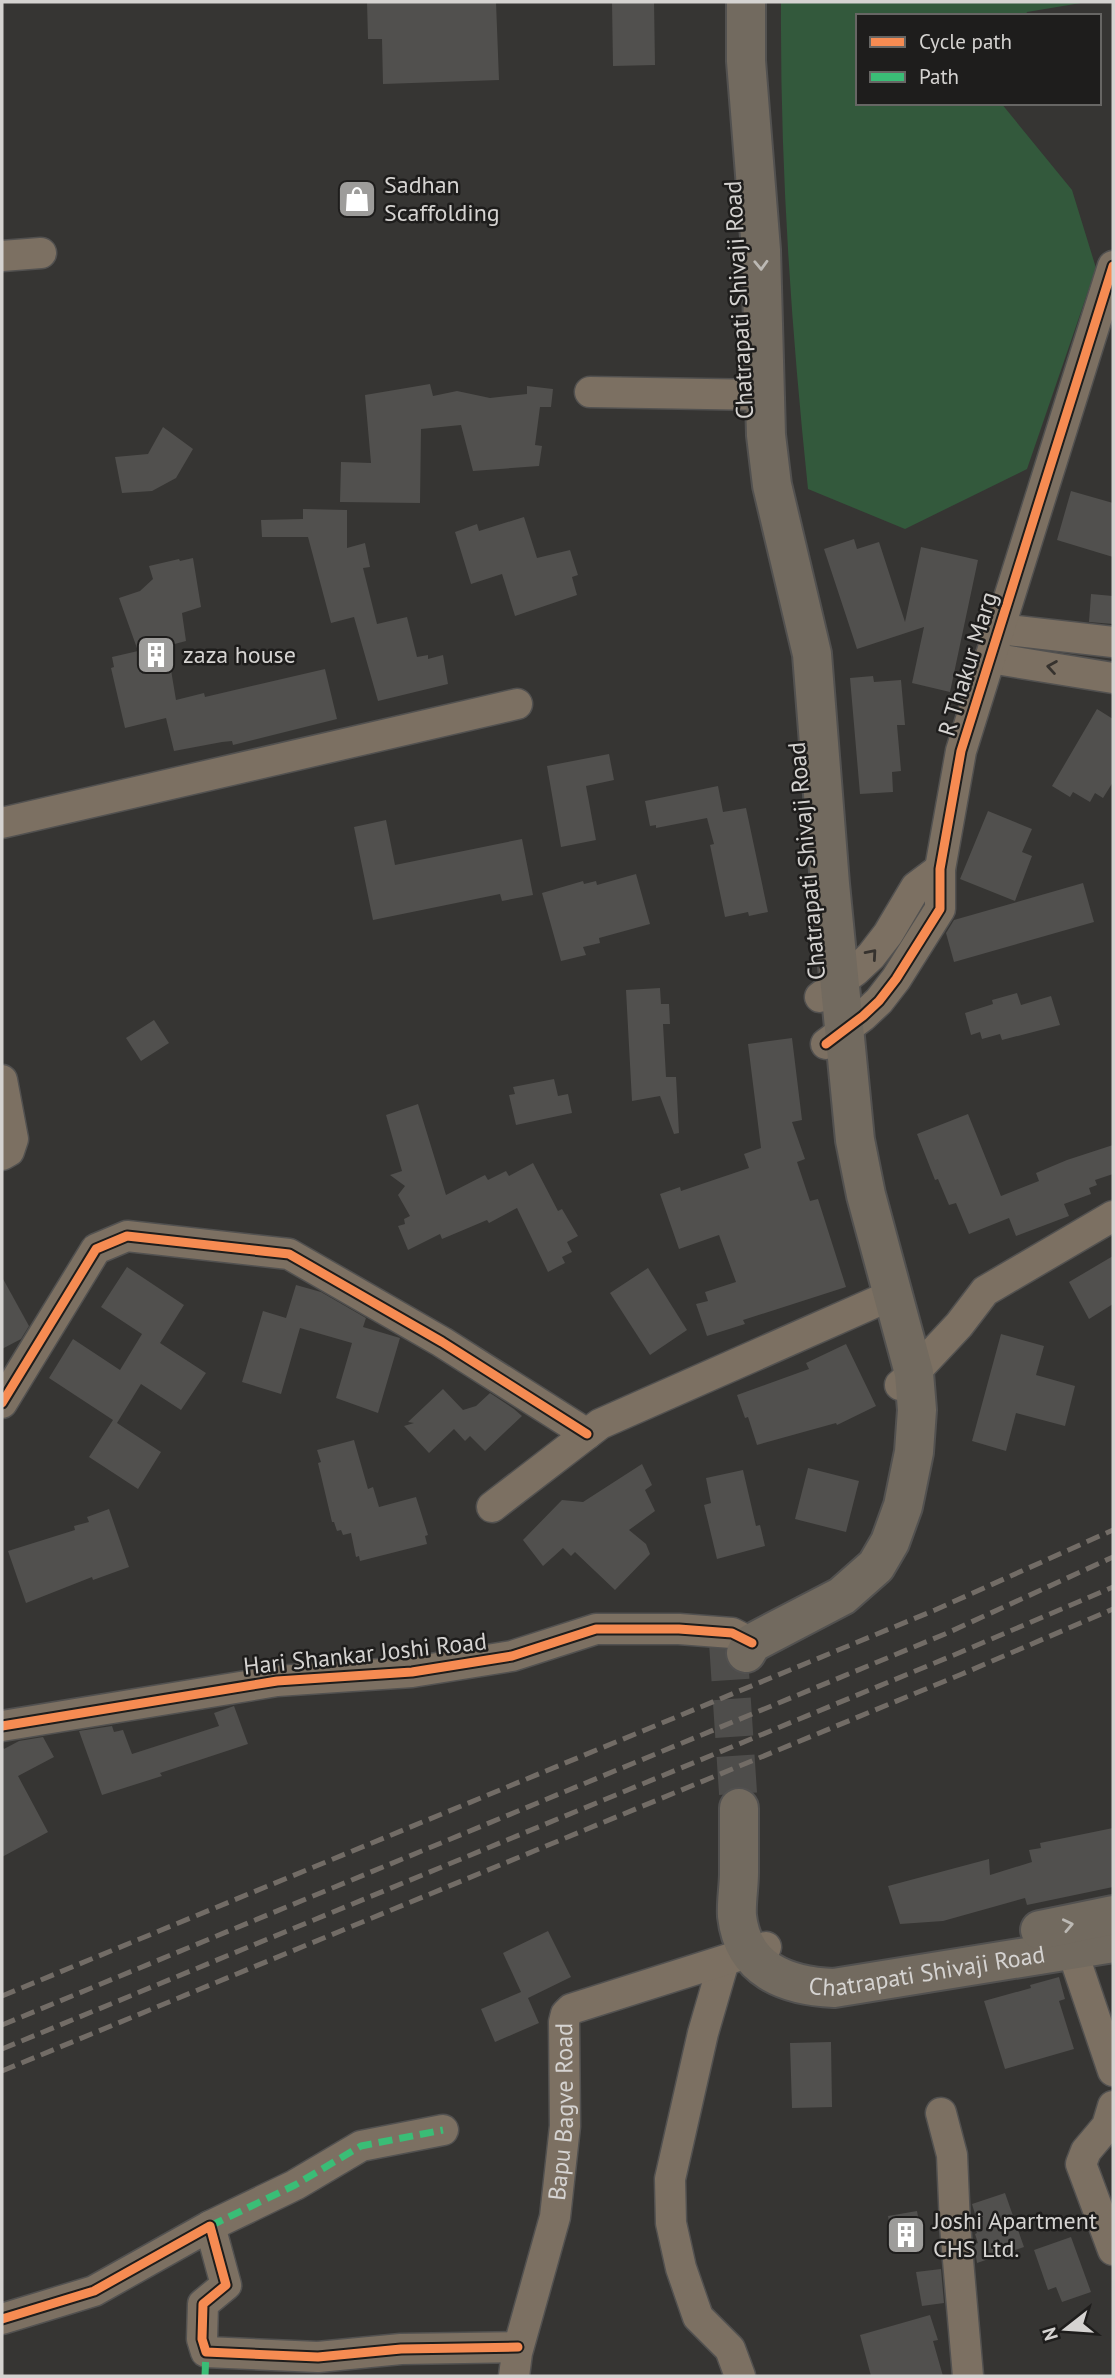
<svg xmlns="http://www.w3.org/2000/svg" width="1115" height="2378" font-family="'PT Sans',sans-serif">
<rect width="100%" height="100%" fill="#363533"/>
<path fill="#33593c" d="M781 2H1087L1027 12 1025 16H858V103H1001L1072 190 1096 268 1027 469 905 529 808 489C791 327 780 164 781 2Z"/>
<g fill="#51504e">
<path d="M367 2H496L499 80 383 84 382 39H368Z"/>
<path d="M612 2H654L655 65 613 66Z"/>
<path d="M430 384 433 396 457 391 490 398 527 394V386L553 389 551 407H540L535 445 542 446 539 466 473 471 461 425 421 429 420 503 340 502 341 462 371 463 365 395Z"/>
<path d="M163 427 193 449 176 478 152 491 122 493 115 457 148 454Z"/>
<path d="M1071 491 1113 503V557L1057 540Z"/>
<path d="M303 509 347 510V548L365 543 370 567 363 568 377 624 407 617 417 657 428 655V659L443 655 448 684 378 701 354 617 331 623 308 537H262L261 520 303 519Z"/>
<path d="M524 517 537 558 570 550 578 575 572 577 577 595 515 616 502 574 471 584 455 532 477 524 479 531Z"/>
<path d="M854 539 857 549 879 542 905 622 921 547 978 560 950 692 912 683 924 627 857 649 824 549Z"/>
<path d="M193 558 201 607 182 613 186 641 167 646 176 700 204 693 205 697 325 669 337 719 233 745 232 741 222 742 174 751 166 718 125 728 111 668 114 667 112 657 138 651 119 598 140 591 153 579 149 566 179 559 180 561Z"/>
<path d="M1091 594 1113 596V624L1089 622Z"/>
<path d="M873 676 874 682 901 680 905 725H897L901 771 892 772 893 792 860 794 850 678Z"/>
<path d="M1097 709 1113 719V782L1103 798 1095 793 1090 802 1073 792 1070 797 1052 786Z"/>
<path d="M609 754 614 780 586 786 596 840 561 847 547 766Z"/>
<path d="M718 786 723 812 746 808 768 912 749 916 748 912 725 917 710 845 714 844 707 818 656 828V825L650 826 645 801Z"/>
<path d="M988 811 1032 829 1022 852 1032 856 1015 901 960 879Z"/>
<path d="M386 820 395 865 522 839 533 895 502 901 500 894 373 920 354 827Z"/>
<path d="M636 874 650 924 599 938 600 943 583 947 586 955 561 961 542 893 583 881 584 884 596 881 597 885Z"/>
<path d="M1083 883 1094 922 954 962 946 933 954 920Z"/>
<path d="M660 988 661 1004H669L670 1024H663L666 1077H676L679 1133 674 1134 660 1096 632 1101 626 990Z"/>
<path d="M1017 993 1021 1005 1051 996 1060 1025 1002 1040 1000 1034 982 1039 980 1032 971 1035 965 1013 993 1004 992 1000Z"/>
<path d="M154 1020 169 1043 141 1061 126 1038Z"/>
<path d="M792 1038 802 1120 792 1122 805 1159 797 1162 810 1201 818 1199 846 1287 743 1320 745 1324 707 1336 696 1304 708 1301 705 1292 736 1282 719 1235 679 1249 660 1194 680 1187 681 1191 749 1168 744 1154 761 1148 748 1044Z"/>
<path d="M554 1079 558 1096 568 1094 572 1113 516 1125 509 1095 515 1094 513 1087Z"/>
<path d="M418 1104 446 1195 485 1175 488 1180 506 1171 509 1176 533 1163 558 1211 562 1209 578 1236 567 1242 572 1252 562 1257 565 1263 548 1272 517 1208 489 1223 487 1220 442 1239 440 1234 408 1250 398 1226 405 1224 404 1219 410 1216 398 1195 405 1186 390 1175 402 1171 386 1115Z"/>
<path d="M968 1114 1001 1196 1039 1181 1036 1173 1067 1160 1113 1145V1174L1095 1180 1097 1185 1089 1188 1091 1194 1064 1204 1069 1216 1016 1236 1009 1218 969 1234 956 1203 949 1205 938 1179 935 1180 917 1134Z"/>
<path d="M1113 1256V1304L1089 1319 1069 1282Z"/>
<path d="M127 1267 184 1305 160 1343 206 1373 181 1410 141 1384 117 1423 161 1452 138 1489 89 1457 113 1420 49 1378 73 1339 120 1370 142 1334 101 1307Z"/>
<path d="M648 1268 687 1330 650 1355 610 1293Z"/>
<path d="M2 1277 29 1326 21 1339 2 1349Z"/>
<path d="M296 1285 321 1292 366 1318 363 1327 400 1338 378 1413 336 1398 352 1343 300 1328 281 1394 242 1382 263 1311 286 1318Z"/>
<path d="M1001 1334 1044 1346 1036 1375 1075 1386 1065 1426 1016 1413 1006 1451 972 1441Z"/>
<path d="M846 1344 876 1406 837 1425 836 1423 757 1445 748 1417 745 1418 737 1395 809 1369 806 1363Z"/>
<path d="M443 1389 463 1410 476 1406 490 1393 514 1409 522 1416 485 1451 470 1436 465 1441 454 1429 429 1453 404 1426 414 1423 408 1422Z"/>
<path d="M354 1440 368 1489 373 1487 379 1507 416 1497 428 1535 425 1536 427 1544 360 1561 359 1556 356 1557 351 1533 343 1535 341 1530 337 1531 334 1522H332L318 1463 321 1462 317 1450Z"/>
<path d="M642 1464 652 1485 645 1490 655 1511 629 1530 646 1544 650 1554 615 1590 575 1552 571 1556 563 1548 543 1566 523 1540 562 1500 583 1502Z"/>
<path d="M808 1468 859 1481 846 1532 795 1519Z"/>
<path d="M743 1470 756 1526 760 1525 765 1546 717 1559 704 1505 711 1503 706 1478Z"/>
<path d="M109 1509 129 1567 93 1580 92 1577 26 1603 8 1551 75 1530 74 1526 89 1522 87 1517Z"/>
<path d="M234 1706 248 1744 160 1773 162 1776 102 1795 79 1731 112 1726 114 1732 123 1730 132 1754 219 1726 214 1713Z"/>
<path d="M43 1737 54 1757 18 1776 48 1832 2 1857V1746L4 1749 19 1741Z"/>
<path d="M1113 1828V1887L1027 1905 1025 1898 943 1921 900 1924 888 1886 989 1859 990 1875 1032 1862 1029 1850 1041 1848 1040 1843Z"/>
<path d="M548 1931 571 1977 528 1998 539 2023 495 2042 481 2009 521 1992 503 1953Z"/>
<path d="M1059 1977 1065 1999 1059 2001 1074 2049 1005 2069 984 2001 1031 1988 1030 1985Z"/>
<path d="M831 2042 832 2107 792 2108 790 2043Z"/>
<path d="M1005 2193 1024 2247 977 2263 974 2244 978 2243 975 2234 977 2233 973 2222 977 2221 972 2204Z"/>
<path d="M917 2211 923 2244 894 2250 888 2216Z"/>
<path d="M1071 2237 1091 2292 1062 2302 1056 2287 1048 2290 1034 2250Z"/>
<path d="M941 2269 944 2303 922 2306 916 2272Z"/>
<path d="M930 2315 938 2340 933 2341 943 2376H871L860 2335Z"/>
</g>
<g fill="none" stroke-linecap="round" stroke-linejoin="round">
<path stroke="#4e4d4b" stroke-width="38" stroke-dasharray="38 19" stroke-linecap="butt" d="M728 1642 739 1808"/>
<g stroke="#525150" stroke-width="33">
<g id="minor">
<path d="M2 256 41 253"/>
<path d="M590 392 765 395"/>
<path d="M999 629 1113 642"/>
<path d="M990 658 1113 678"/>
<path d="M2 823 517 704"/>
<path d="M820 997 855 971 871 956 888 934 916 887 940 869"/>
<path d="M826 1044 863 1016 879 1001 896 979 940 909V869L961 751 1113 266"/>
<path d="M2 1080 13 1139 9 1151 2 1155"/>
<path d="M900 1385 914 1373 959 1325 985 1291 1113 1216"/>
<path d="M2 1403 96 1249 127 1236 289 1254 442 1342 587 1434"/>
<path d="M492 1507 600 1424 894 1294"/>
<path d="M2 1726 277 1681 412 1672 512 1656 596 1629H679L732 1633 752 1643"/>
<path d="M1072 1950 1113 2071"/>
<path d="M724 1961 703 2033 670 2179 671 2223 681 2268 698 2317 730 2349 740 2376"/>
<path d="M1113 2106 1107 2126 1086 2151 1081 2164 1113 2250"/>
<path d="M941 2113 952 2155 955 2225 968 2376"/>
<path d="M210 2226 295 2185 361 2146 443 2130"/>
<path d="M2 2319 94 2291 210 2226 226 2285 203 2304 202 2339 206 2352 318 2357 401 2349 518 2347"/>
<path id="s1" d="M514 2376 517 2353 555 2217 565 2126 564 2022 566 2014 571 2009 766 1947"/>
</g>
</g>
<g stroke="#525150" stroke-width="42">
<g id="major">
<path d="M746 2V61L761 250 766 435 772 485 812 654 830 884 855 1140 866 1195 914 1373 917 1410 914 1452 903 1506 890 1542 876 1566 842 1596 752 1643 746 1653"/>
<path id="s2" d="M739 1808C739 1830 739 1851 739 1873 739 1887 736 1902 737 1916 743 1970 786 1986 834 1988L1113 1943"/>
<path d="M1040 1930 1113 1915"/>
</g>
</g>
<use href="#minor" stroke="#7c7062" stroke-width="30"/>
<use href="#major" stroke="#726a5f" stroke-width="38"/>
<g stroke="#726c66" stroke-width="5" stroke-dasharray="14 7" stroke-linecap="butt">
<path d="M2 1996 935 1610 1113 1530"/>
<path d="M2 2025 945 1634 1113 1557"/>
<path d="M2 2049 954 1655 1113 1587"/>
<path d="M2 2071 962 1674 1113 1609"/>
</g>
<g stroke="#3abd76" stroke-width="7" stroke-dasharray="14 7" stroke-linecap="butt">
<path d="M210 2226 295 2185 361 2146 443 2130"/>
<path d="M205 2376 206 2352"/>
</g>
<g stroke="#1e1d1c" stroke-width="13">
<g id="cycleway">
<path d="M826 1044 863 1016 879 1001 896 979 940 909V869L961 751 1113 266"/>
<path d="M2 1403 96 1249 127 1236 289 1254 442 1342 587 1434"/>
<path d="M2 1726 277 1681 412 1672 512 1656 596 1629H679L732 1633 752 1643"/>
<path d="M2 2319 94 2291 210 2226 226 2285 203 2304 202 2339 206 2352 318 2357 401 2349 518 2347"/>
</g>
</g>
<use href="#cycleway" stroke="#f68b52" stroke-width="9"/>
</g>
<defs><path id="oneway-chevron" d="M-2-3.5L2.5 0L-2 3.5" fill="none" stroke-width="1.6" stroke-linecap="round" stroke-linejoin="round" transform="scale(1.75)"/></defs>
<g stroke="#bcb9b4">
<use href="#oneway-chevron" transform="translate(761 265) rotate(88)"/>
<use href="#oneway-chevron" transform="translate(1068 1925) rotate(-12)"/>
</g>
<g stroke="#36322e">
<use href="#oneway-chevron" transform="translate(1052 667) rotate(-171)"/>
<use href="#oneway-chevron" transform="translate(872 954) rotate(-49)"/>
</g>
<defs>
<g id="shop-square" transform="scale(2.0125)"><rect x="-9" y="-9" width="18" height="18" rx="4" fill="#9d9c9a" stroke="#1e1d1c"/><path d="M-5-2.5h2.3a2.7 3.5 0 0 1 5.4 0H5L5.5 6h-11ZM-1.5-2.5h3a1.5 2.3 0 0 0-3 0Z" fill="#fff"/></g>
<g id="building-square" transform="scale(2.0125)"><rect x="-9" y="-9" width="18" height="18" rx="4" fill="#9d9c9a" stroke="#1e1d1c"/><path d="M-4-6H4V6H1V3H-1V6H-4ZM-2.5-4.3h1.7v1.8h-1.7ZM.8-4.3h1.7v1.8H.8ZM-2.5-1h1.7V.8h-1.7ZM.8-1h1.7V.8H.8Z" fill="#fff"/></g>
</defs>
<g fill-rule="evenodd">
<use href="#shop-square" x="357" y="199"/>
<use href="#building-square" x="156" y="655"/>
<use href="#building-square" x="906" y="2235"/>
</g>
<g text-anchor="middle" stroke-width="5" stroke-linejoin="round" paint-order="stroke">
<g font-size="24" fill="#d5d3d1" stroke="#1e1d1c" text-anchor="start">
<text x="384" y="193">Sadhan<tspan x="384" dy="28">Scaffolding</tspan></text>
<text x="183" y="663">zaza house</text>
<text x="933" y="2229">Joshi Apartment<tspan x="933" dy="28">CHS Ltd.</tspan></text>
</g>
<g font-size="24" fill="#d5d3d1" stroke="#1e1d1c">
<text transform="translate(739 300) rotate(-93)" y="8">Chatrapati Shivaji Road</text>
<text transform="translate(968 664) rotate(-73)" y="8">R Thakur Marg</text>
<text transform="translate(807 861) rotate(-95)" y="8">Chatrapati Shivaji Road</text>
<text transform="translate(365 1654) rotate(-6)" y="8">Hari Shankar Joshi Road</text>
<text dy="8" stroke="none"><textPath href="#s2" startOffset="336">Chatrapati Shivaji Road</textPath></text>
<text dy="8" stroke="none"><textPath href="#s1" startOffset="270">Bapu Bagve Road</textPath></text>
</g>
</g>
<rect width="1115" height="2378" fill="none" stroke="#d5d3d1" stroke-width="7"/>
<rect x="856" y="14" width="245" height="91" fill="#1e1d1c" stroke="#676664" stroke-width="2"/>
<rect x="870" y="37" width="35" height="10" fill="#f68b52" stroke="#676664" stroke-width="2"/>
<text x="919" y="49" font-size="21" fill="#d5d3d1">Cycle path</text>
<rect x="870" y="72" width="35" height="10" fill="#3abd76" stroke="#676664" stroke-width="2"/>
<text x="919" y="84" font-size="21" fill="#d5d3d1">Path</text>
<g transform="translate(1066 2329) rotate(253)" stroke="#1e1d1c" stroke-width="5" paint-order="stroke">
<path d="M0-5L12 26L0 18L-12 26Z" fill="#d5d3d1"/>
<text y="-10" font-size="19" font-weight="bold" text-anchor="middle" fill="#d5d3d1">N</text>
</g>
</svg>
